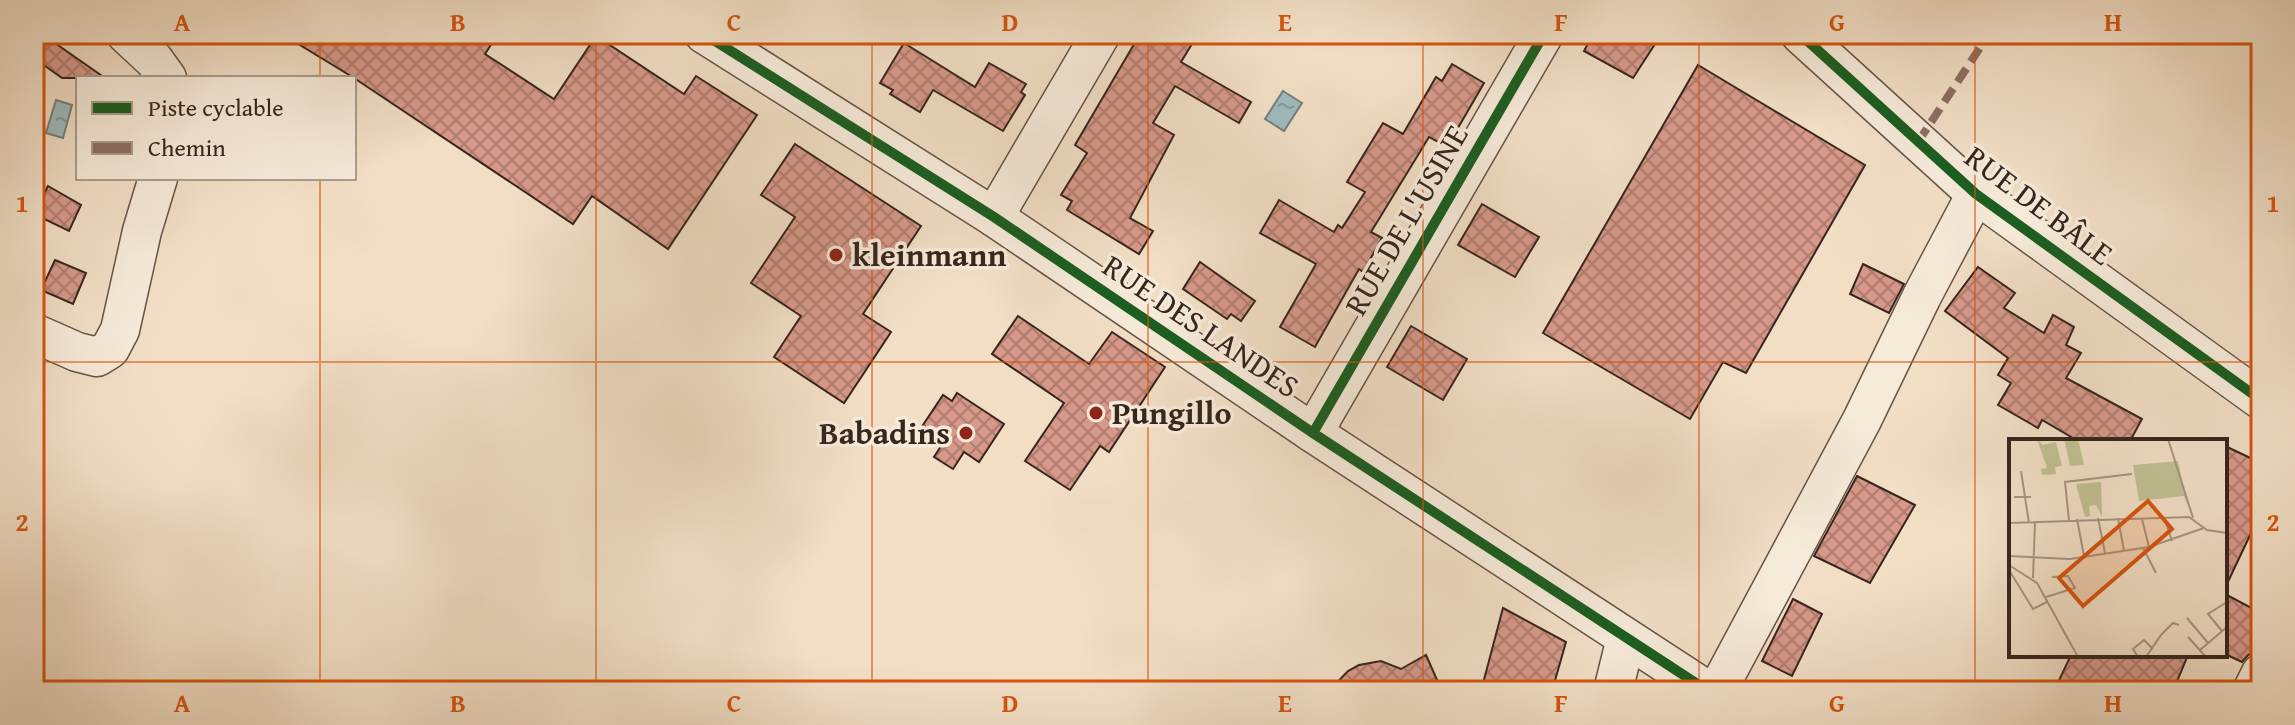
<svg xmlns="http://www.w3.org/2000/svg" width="2295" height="725" font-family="'Gentium Book Plus',serif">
<defs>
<pattern id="water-ripples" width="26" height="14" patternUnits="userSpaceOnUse" patternTransform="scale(2)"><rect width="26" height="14" fill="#9ebabd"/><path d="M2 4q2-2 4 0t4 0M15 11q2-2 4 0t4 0" fill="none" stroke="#829799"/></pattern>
<pattern id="building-cross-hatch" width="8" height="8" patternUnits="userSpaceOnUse" patternTransform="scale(2)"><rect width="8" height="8" fill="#d79889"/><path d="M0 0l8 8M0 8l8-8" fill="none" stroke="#af7c6f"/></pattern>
</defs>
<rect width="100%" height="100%" fill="#f1dec5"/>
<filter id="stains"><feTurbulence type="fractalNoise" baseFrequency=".0025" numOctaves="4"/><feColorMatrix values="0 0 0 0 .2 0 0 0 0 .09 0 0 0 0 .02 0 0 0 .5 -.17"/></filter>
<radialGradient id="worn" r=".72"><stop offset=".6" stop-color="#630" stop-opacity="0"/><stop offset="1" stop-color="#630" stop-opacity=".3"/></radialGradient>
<g fill="url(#water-ripples)" stroke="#757f7d" stroke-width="2">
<path d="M1283 91 1302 103 1284 131 1265 119Z"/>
<path d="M56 100 72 105 63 138 46 133Z"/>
</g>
<g fill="url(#building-cross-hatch)" stroke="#37261e" stroke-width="2">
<path d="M34 34H42L105 78H62L34 58Z"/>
<path d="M282 34H498L485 54 554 99 596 36 684 94 696 76 757 115 668 249 592 196 573 224 354 78Z"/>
<path d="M1140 34H1198L1181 62 1251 102 1239 123 1175 86 1153 123 1174 135 1130 218 1153 231 1139 254 1067 210 1072 201 1061 195 1087 153 1075 145Z"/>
<path d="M1593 34H1638L1655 44 1633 78 1584 51Z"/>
<path d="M904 43 975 87 989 63 1026 84 1021 92 1025 95 1003 131 933 90 920 112 890 94 893 90 880 83Z"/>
<path d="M1452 64 1484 83 1447 147 1429 137 1371 232 1382 238 1363 272 1359 269 1315 347 1280 327 1316 264 1260 233 1279 200 1334 232 1338 225 1342 228 1365 192 1347 182 1383 123 1403 134 1436 77 1442 81Z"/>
<path d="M1698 65 1865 165 1746 373 1723 362 1690 419 1543 333Z"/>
<path d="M795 144 921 226 863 314 891 332 844 403 774 357 801 316 751 283 795 217 761 195Z"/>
<path d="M48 186 81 205 69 231 34 214Z"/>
<path d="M1482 204 1539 237 1515 277 1458 245Z"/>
<path d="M55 260 86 273 73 304 41 290Z"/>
<path d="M1200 262 1255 301 1241 321 1231 314 1227 319 1183 289Z"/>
<path d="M1863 264 1904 284 1889 313 1850 294Z"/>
<path d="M1978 267 2015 293 2004 308 2044 333 2053 315 2074 327 2066 345 2081 353 2066 378 2142 419 2130 441H2078L2042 420 2038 428 1998 405 2011 383 1998 375 2008 358 1945 311Z"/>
<path d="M1018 316 1089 364 1112 332 1165 367 1109 452 1100 446 1070 490 1025 461 1064 403 992 354Z"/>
<path d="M1411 326 1467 359 1443 400 1387 367Z"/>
<path d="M957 393 1004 424 979 462 964 452 953 469 934 457 945 440 923 425 943 395 952 401Z"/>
<path d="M2225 446 2261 463V512L2225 588Z"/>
<path d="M1857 476 1915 505 1870 583 1814 556Z"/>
<path d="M2225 594 2261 613V649L2248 655 2242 662 2225 654Z"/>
<path d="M1793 599 1822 614 1792 676 1762 661Z"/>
<path d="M1503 608 1566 642 1552 691H1481Z"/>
<path d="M1426 655 1441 689 1444 691H1329L1348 671 1359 665 1381 661 1401 669Z"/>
<path d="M2071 655H2188L2173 691H2054Z"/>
</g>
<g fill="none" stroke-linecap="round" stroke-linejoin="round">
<g stroke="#665448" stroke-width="41">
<g id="minor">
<path d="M126 34 154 60 167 78"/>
<path d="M704 34 994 217 1313 433 1708 691"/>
<path d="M1800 34 1976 194 2261 400"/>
<path d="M994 217 1101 34"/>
<path d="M34 333 77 352 97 357 110 349 120 330 142 231 158 178"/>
<path d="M1313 433 1544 34"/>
<path d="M1613 691 1626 638"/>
<path d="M1717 691 1862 420 1922 296 1976 194"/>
<path d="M2252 691 2261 673"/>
</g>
</g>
<use href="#minor" stroke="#f6ead9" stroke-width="38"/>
<path stroke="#8d6e63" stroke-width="8" stroke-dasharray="16 8" stroke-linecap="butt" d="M1918 142 1989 34"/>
<g stroke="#f6ead9" stroke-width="15">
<g id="cycleway">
<path d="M704 34 994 217 1313 433 1708 691"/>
<path d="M1800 34 1976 194 2261 400"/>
<path d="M1313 433 1544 34"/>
</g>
</g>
<use href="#cycleway" stroke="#1b5e20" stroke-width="10"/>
</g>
<path fill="none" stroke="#d6540e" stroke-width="2" stroke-opacity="0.55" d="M320 34V78M596 34V691M872 34V691M1148 34V691M1423 34V691M1699 34V691M1975 34V691M320 178V691M34 362H2261"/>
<g fill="#8f2418" stroke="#f6ead9" stroke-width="3">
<circle cx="836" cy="255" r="8"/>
<circle cx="1096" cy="413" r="8"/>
<circle cx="966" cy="433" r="8"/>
</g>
<g text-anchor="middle" stroke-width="7" stroke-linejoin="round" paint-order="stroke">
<g font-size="32" fill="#37261e" stroke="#f6ead9">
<text transform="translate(2039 205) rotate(37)" y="11">RUE DE BÂLE</text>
<text transform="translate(1406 220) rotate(-60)" y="11">RUE DE L'USINE</text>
<text transform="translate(1201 326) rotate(34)" y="11">RUE DES LANDES</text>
</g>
<g font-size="32" font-weight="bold" fill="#37261e" stroke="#f6ead9" text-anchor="start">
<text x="852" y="266">kleinmann</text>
<text x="1112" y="424">Pungillo</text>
<text x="950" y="444" text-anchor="end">Babadins</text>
</g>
</g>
<g transform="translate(2009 439)">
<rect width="218" height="218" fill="#f1dec5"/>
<path d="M28 0 34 6 47 3 53 27 46 28 47 35 33 36 32 30 38 29ZM49 0H69L75 26 61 27 56 3ZM169 22 179 68 175 57 130 62 124 26ZM92 43 93 78 87 66 80 67 81 77 76 78 67 45Z" fill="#c0c091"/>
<path fill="none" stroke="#a79482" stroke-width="2" d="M159 0 184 79M12 32 16 58H22M5 58H16L20 84M155 78 163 102M89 79 96 114M109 79 115 112M68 80 75 117M133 80 140 108M60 81 56 43 123 35M0 84 180 78 198 91 218 94M134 109 147 134M0 117 61 120 140 108 195 89M0 126 28 144 69 218M0 131 24 170 38 163M24 139 26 83M37 158 66 149 59 137 43 138M178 179 199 204M213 192 199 175 218 163M179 198 197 218M191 211 218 188M129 218 124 210 135 201 144 210M137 218 152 196 164 184 170 186"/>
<path fill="#d6540e" fill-opacity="0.15" stroke="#d6540e" stroke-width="4" d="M139 62 163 90 74 167 50 139Z"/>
<rect width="218" height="218" fill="none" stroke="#37261e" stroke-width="4"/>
</g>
<rect width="2295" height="725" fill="none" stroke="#f1dec5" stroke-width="88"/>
<rect x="76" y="76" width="280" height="104" fill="#f6ead9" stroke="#aa9c8e" stroke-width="2"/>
<rect x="92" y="102" width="40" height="12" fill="#1b5e20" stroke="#aa9c8e" stroke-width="2"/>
<text x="148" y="116" font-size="24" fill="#37261e">Piste cyclable</text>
<rect x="92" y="142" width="40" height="12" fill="#8d6e63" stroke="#aa9c8e" stroke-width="2"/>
<text x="148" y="156" font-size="24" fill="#37261e">Chemin</text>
<rect x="44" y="44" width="2207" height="637" fill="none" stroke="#d6540e" stroke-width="3"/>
<g font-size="26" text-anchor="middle" font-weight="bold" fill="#d6540e">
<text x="182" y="31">A</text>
<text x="458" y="31">B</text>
<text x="734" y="31">C</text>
<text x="1010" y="31">D</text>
<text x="1285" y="31">E</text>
<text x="1561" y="31">F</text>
<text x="1837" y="31">G</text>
<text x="2113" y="31">H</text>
<text x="22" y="212">1</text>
<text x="2273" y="212">1</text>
<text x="22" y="531">2</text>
<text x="2273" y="531">2</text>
<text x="182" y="712">A</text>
<text x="458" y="712">B</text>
<text x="734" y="712">C</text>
<text x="1010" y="712">D</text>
<text x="1285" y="712">E</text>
<text x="1561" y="712">F</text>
<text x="1837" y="712">G</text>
<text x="2113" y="712">H</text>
</g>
<rect width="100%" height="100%" filter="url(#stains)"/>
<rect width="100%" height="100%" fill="url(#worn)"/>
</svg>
